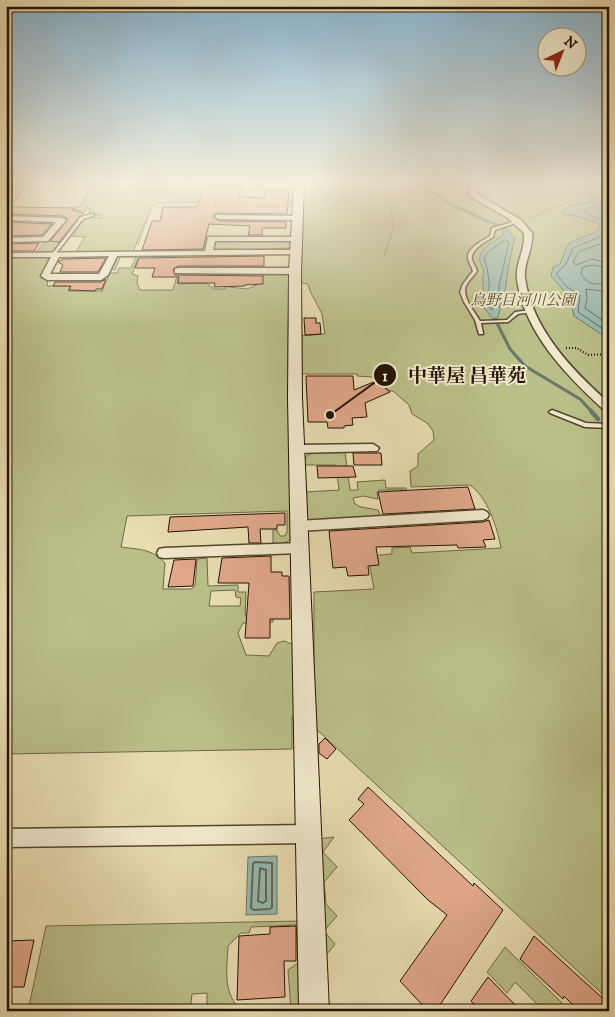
<svg xmlns="http://www.w3.org/2000/svg" width="615" height="1017" font-family="'IM FELL DW Pica','Noto Serif JP',serif">
<rect width="100%" height="100%" fill="#e8dcb1"/>
<filter id="stains"><feTurbulence type="fractalNoise" baseFrequency=".004" numOctaves="4"/><feColorMatrix values="0 0 0 0 .2 0 0 0 0 .09 0 0 0 0 .02 0 0 0 .5 -.17"/></filter>
<radialGradient id="worn" r=".72"><stop offset=".6" stop-color="#630" stop-opacity="0"/><stop offset="1" stop-color="#630" stop-opacity=".3"/></radialGradient>
<g fill="#babf89" stroke="#6e6944" fill-rule="evenodd">
<path d="M88 184H116V188H129L131 184H136L135 188 165 189 169 184H184L183 187H197L198 184H201V188L242 186 245 184 252 187 265 185 264 189H284L295 184H609V1000L314 727V592L374 589 368 556 392 554V548L410 547 412 553 501 548C497 527 488 498 470 485L411 487 410 471 418 466V454L434 440 433 431 427 423 412 414 409 405 393 391H390L372 377 357 376V374H301L300 336 325 334 322 314 310 291 308 284 301 283 293 206 217 205 210 202 158 203 152 206 133 252H76L85 237 70 236 87 217 101 218V216L89 213 90 209 87 207 86 211 74 210 75 208 79 207 90 189ZM272 191H284L288 205H273L264 197V194Z"/>
<path d="M68 217 80 218 53 251 36 252Z"/>
<path d="M217 240H288L291 241 292 248 216 251 212 249 214 242Z"/>
<path d="M120 255H139L132 274 138 276 137 283 140 290H173L177 276H179L177 283 179 284 206 283 214 289H225L227 278 228 279 229 287 247 289 261 283 264 273H287L290 275 292 538 285 543 273 544V530H277L280 536H285L287 532V511L127 516 121 547C141 550 150 548 165 563L163 589H191L195 586 197 559 207 558 208 586 238 585V592H246L245 615H258L274 606 273 622 243 623 238 633 246 655 269 656 277 643 284 641 294 645 297 712 292 716V749L6 754V257H49L41 278 48 279 47 286H70L68 291H102L110 273H117L119 268H131L136 257H120L115 270 111 269 116 256ZM235 590 236 597 241 598 240 606H209L211 591Z"/>
<path d="M345 452 350 490H358L357 482 385 480 386 488H406L412 516H397V512L408 508 404 490H379L377 493 378 499 363 496 353 498 355 504 361 507 378 510 381 517 311 522 306 519 305 492 339 490 336 465H305V457L312 453Z"/>
<path d="M334 837 323 852 337 867 324 882 326 904 337 916 324 931 335 944 323 959 318 839Z"/>
<path d="M301 921 304 1011H291L288 970 298 963 296 925 251 927 249 933H241L228 946C227 971 222 993 242 1011H207V993L192 994 190 1011H28L46 926Z"/>
<path d="M505 947 562 1003 557 1011H544L515 982 507 993 487 972Z"/>
</g>
<g fill="#98bab0" stroke="#69776a">
<path d="M590 193 601 200 600 205 609 211 607 338 574 316 572 308 576 298 564 291 551 276 553 267 560 264C563 258 564 251 568 245 575 237 591 237 600 229L599 224 579 217 563 214 562 212 569 206 592 201Z"/>
<path d="M506 228 515 238C509 259 506 280 504 301L499 306 500 310 497 319H493L480 303C488 296 480 282 484 270 471 251 490 245 503 235L504 231 502 229Z"/>
<path d="M277 856V914L246 915 248 857Z"/>
</g>
<g fill="none" stroke-linecap="round" stroke-linejoin="round">
<g stroke="#5e6658" stroke-width="1">
<path d="M609 215 601 214 595 206 585 209V213L603 221 605 231 597 238 573 248 566 264 556 274 567 287 580 295 578 312 609 333"/>
<path d="M609 237 600 244 578 252 573 262 576 265 592 259 609 263"/>
<path d="M505 240 509 242 499 286V299L492 310 487 305C491 293 489 270 484 259L486 254Z"/>
<path d="M609 271C601 265 593 264 583 267L581 273C586 285 599 287 609 280"/>
<path d="M609 289 602 291 586 289 587 299 585 308 609 325"/>
</g>
<g stroke="#5e6658" stroke-width="2">
<path d="M255 862 272 863V907L270 909 254 910 251 908 253 864Z"/>
<path d="M260 868 266 870V901L263 903 258 901Z"/>
</g>
<path stroke="#69776a" stroke-width="2.5" d="M420 184 452 205 503 228"/>
<path stroke="#69776a" stroke-width="3" d="M495 319 510 349 525 366 580 399 592 412"/>
<g stroke="#69776a" stroke-width="4.5">
<path d="M591 411 598 419"/>
<path d="M605 431 609 436"/>
</g>
</g>
<g fill="#e0a78b" stroke="#231300">
<path d="M6 184H29L9 207 74 208 72 210 84 213 80 216 59 242 50 241 67 221V218L62 216 6 214Z"/>
<path d="M205 184H242L239 197 264 198 265 193 270 191H289L287 214 216 213 213 216 219 221 286 222V228H262V235H248L250 226 209 224 203 249 142 250 152 221H160L163 207H197Z"/>
<path d="M6 222 52 224 42 235 6 236Z"/>
<path d="M39 243 34 251H6V244Z"/>
<path d="M264 256V266H178L173 269 175 275 263 276V284L245 285V286L214 287 215 283H178L179 277H152L155 268H135L139 258Z"/>
<path d="M106 258 98 272H60L63 265 58 262 63 259Z"/>
<path d="M106 279 102 289H96L95 291 69 290 71 286H53L55 282H101Z"/>
<path d="M304 318H316V323H320L321 334 305 335Z"/>
<path d="M306 376H353L354 390 376 381 390 392 365 403 367 417 352 418 353 425 344 426V428H328L327 422H308Z"/>
<path d="M353 453H381L382 465H354Z"/>
<path d="M317 466H353L356 477 318 478Z"/>
<path d="M468 487 475 509 383 514 378 492Z"/>
<path d="M285 513V525H277V529H260L261 543H249L248 527 168 532 170 517Z"/>
<path d="M489 520 495 539 483 540 486 547 458 548 457 545 376 547 379 565 368 566 369 575 348 576 346 567 333 568 329 531 483 522Z"/>
<path d="M271 556V572H282V576H289L290 619H270V638H245L249 583H218L222 558Z"/>
<path d="M196 559 193 586 168 587 174 560Z"/>
<path d="M325 738 336 749 327 759 319 753V744Z"/>
<path d="M368 787 473 886 474 883 503 910 436 1011H428L400 981 447 915 428 900 349 820 364 804 358 799Z"/>
<path d="M296 926V961H284L285 997 237 1000 239 936 270 934V927Z"/>
<path d="M534 936 609 1004V1011H579L564 996 563 999 520 959Z"/>
<path d="M34 940 24 987H6V941Z"/>
<path d="M488 977 521 1011H480L471 1001Z"/>
</g>
<g fill="none" stroke-linecap="round" stroke-linejoin="round">
<g stroke="#54452c" stroke-width="3">
<g id="lane">
<path d="M92 214 94 215 93 216 83 219 54 256H52V254L81 217Z"/>
<path d="M516 221 519 222 495 230 493 237C486 242 470 249 472 260 473 263 476 267 477 271 474 276 470 279 467 284 460 295 474 311 480 321L507 320 515 312 531 310 533 311 531 312 518 314 508 322 481 323 483 333V334H479L475 320 464 302 460 292 463 284 473 271C472 267 469 263 468 259 466 248 483 241 490 236L492 228Z"/>
<path d="M552 410 586 423 609 424V428L585 427 550 413 549 412Z"/>
</g>
</g>
<g stroke="#54452c" stroke-width="3">
<g id="street">
<path d="M473 184H480L475 189 476 193 521 220 532 233C534 248 523 263 525 278 532 329 572 370 609 403V412L605 411C567 376 524 333 517 279 515 263 526 249 524 233L508 218 469 196V189Z"/>
<path d="M216 215 298 216 302 218 298 220 219 219 215 217Z"/>
<path d="M6 216 62 218 66 220 48 241 6 242V238L43 237 56 222 6 220Z"/>
<path d="M208 237H299V241H215L213 250H296L300 252 296 254 117 256 108 275 101 280H47L41 276 51 257H6V253L205 251ZM109 256 99 274H50L59 257Z"/>
<path d="M178 268H295L299 271 295 274 175 273V269Z"/>
<path d="M373 444 379 448 377 451 296 453 290 449 296 445Z"/>
<path d="M483 510 487 512 489 515 487 518 483 520 298 531 293 529 292 526 293 523 298 521Z"/>
<path d="M299 543 304 544 306 548 304 552 299 553 164 558 159 557 157 553 159 549 164 548Z"/>
<path d="M309 825 315 828 318 834 315 840 309 843 6 847V829Z"/>
</g>
</g>
<g stroke="#231300" stroke-width="2">
<path id="secondary" d="M294 184H304L301 271 302 398 329 1011H299L288 398 289 271Z"/>
</g>
<g stroke="#231300" stroke-width="1" stroke-dasharray="0.5 1" stroke-linecap="butt">
<path d="M609 186 604 191 609 196"/>
<path d="M215 200 214 206H219"/>
<path d="M257 207H287"/>
<path d="M528 219 574 200"/>
<path d="M138 245 149 216 155 207 179 204"/>
<path d="M384 257 394 227 391 208 406 195 403 184"/>
</g>
<path stroke="#231300" stroke-width="2" stroke-dasharray="1 2" stroke-linecap="butt" d="M566 348H577L588 355 609 354"/>
<use href="#lane" fill="#f0e8cc" fill-rule="evenodd"/>
<use href="#street" fill="#f0e8cc" fill-rule="evenodd"/>
<use href="#secondary" fill="#f0e8cc" fill-rule="evenodd"/>
</g>
<linearGradient id="sky" x2="0" y2="1"><stop stop-color="#88b6d2"/><stop offset="0.56" stop-color="#f5efdc"/><stop offset="1" stop-color="#f5efdc" stop-opacity="0"/></linearGradient>
<rect width="615" height="326" fill="url(#sky)"/>
<g text-anchor="middle" stroke-width="4" stroke-linejoin="round" paint-order="stroke">
<g font-size="15" font-style="italic" fill="#584f30" stroke="#f0e8cc">
<text x="523" y="305">鳥野目河川公園</text>
</g>
</g>
<path fill="none" stroke="#231300" stroke-width="2" d="M330 415L385 375"/>
<g fill="#231300" stroke="#f0e8cc" stroke-width="2">
<circle cx="330" cy="415" r="5"/>
<circle cx="385" cy="375" r="12"/>
</g>
<g font-size="15" text-anchor="middle" font-weight="bold" fill="#fff">
<text x="385" y="381">1</text>
</g>
<g font-size="19" text-anchor="middle" font-weight="bold" fill="#231300" stroke="#f0e8cc" stroke-width="4" stroke-linejoin="round" paint-order="stroke">
<text x="467" y="382">中華屋 昌華苑</text>
</g>
<rect width="615" height="1017" fill="none" stroke="#e8dcb1" stroke-width="25"/>
<rect x="8" y="8" width="600" height="1002" fill="none" stroke="#231300" stroke-width="2.5"/>
<rect x="12" y="12" width="590" height="992" fill="none" stroke="#231300"/>
<g transform="translate(562 52) rotate(43)"><circle r="24" fill="#f0e8cc" stroke="#9e937a"/>
<path d="M0-4L9 19L0 12L-9 19Z" fill="#8f2418"/>
<text y="-8" font-size="14" font-weight="bold" text-anchor="middle" fill="#231300">N</text>
</g>
<rect width="100%" height="100%" filter="url(#stains)"/>
<rect width="100%" height="100%" fill="url(#worn)"/>
</svg>
